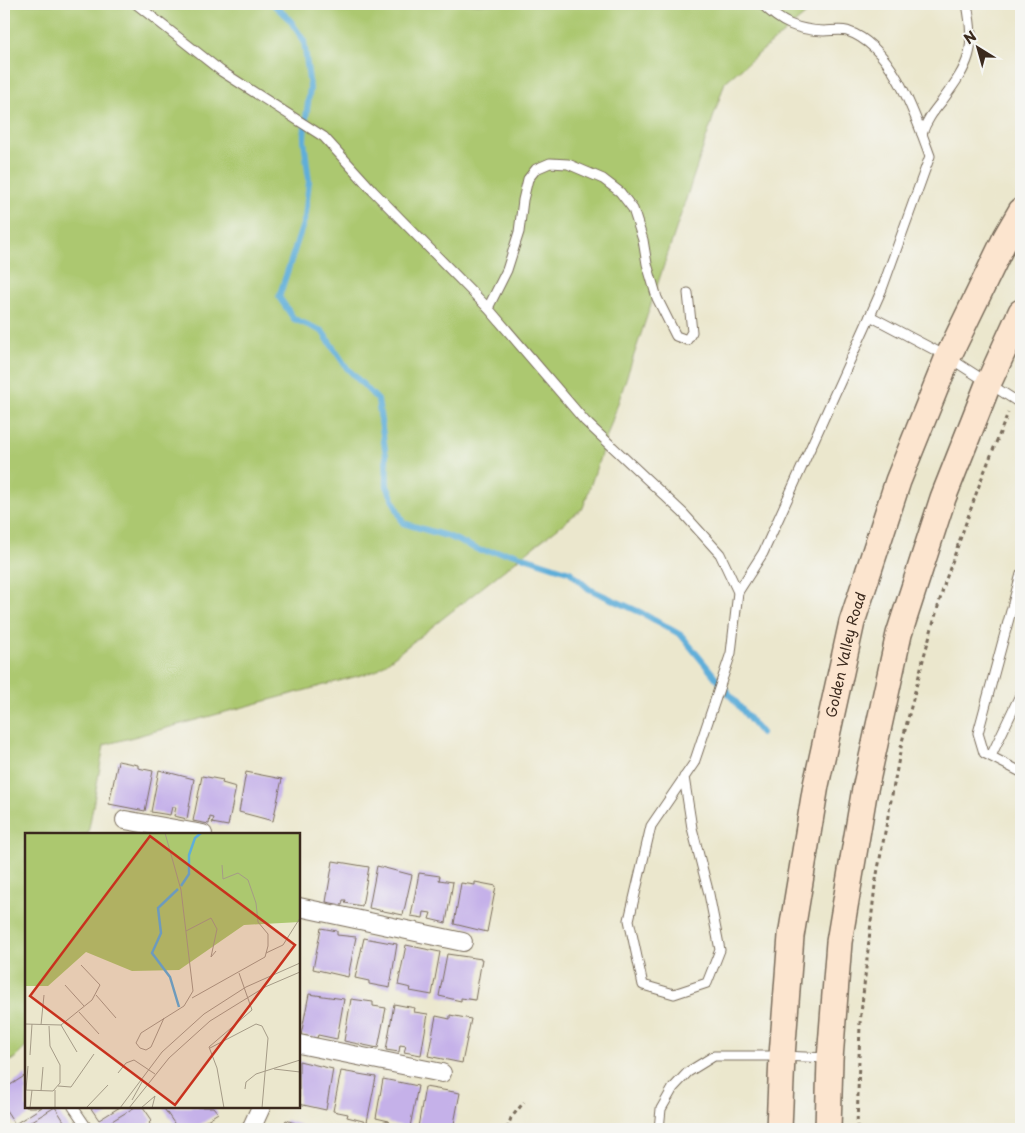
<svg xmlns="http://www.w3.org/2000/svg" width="1025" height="1133" font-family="'Playpen Sans',sans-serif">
<rect width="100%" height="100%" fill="#f6f6f2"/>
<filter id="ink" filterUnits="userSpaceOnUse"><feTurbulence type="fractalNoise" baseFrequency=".02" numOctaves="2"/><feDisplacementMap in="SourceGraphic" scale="10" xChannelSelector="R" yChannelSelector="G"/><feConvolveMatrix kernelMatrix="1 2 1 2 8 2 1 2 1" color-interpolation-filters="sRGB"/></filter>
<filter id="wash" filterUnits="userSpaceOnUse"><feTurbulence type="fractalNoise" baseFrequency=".0096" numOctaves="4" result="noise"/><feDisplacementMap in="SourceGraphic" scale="20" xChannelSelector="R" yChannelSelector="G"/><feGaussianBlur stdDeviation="1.12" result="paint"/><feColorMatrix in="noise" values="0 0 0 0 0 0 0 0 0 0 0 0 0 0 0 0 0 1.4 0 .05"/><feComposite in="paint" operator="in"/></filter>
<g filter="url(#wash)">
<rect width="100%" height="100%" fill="#ebe7cd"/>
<path fill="#acc86f" stroke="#747946" d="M4 4H818L725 82 583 508 376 671 104 745 88 834H26V1047L16 1057 4 1066Z"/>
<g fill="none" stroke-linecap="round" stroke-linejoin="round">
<path stroke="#5faed9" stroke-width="6" d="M273 4 290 20 304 41 310 88 305 125 304 140 309 181 305 218 279 297 294 319 322 331 347 368 378 400 386 456 387 486 403 523 450 537 481 551 512 553 570 572 589 589 642 613 681 635 761 733"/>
</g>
<g id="blocks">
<g fill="#c5b1e9">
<path d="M118 761 138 765V768L153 771 145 811 109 804Z"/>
<path d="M159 770 194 779 187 819 174 816 176 807H172L170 815 151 812Z"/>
<path d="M246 772 282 779 273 821 239 812Z"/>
<path d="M202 776 223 780 222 783 236 787 228 826 212 823 214 818 210 817 209 824 193 821Z"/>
<path d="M333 861 369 867 362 906 345 903 346 900H343L342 905 326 902Z"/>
<path d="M377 866 412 875 403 915 369 908Z"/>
<path d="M419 873 440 876 439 880 453 882 446 923 429 919 431 913 424 912 423 918 411 916Z"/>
<path d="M475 882 496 886 487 932 454 924 461 883 475 885Z"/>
<path d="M321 928 337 931V935L356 937 348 977 313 969Z"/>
<path d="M364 938 397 944 390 988 369 984V981L355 978Z"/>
<path d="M406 945 440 952 432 995 410 991 411 988 398 985Z"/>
<path d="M447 954 482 959 475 1000 461 998V1001L439 996Z"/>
<path d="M309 994 344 999 337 1039 318 1035 317 1038 301 1035Z"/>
<path d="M351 999 373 1002V1006L386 1008 378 1048 344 1041Z"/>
<path d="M394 1004 415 1008 414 1012 428 1014 421 1055 404 1052 406 1046 400 1045 399 1052 386 1050Z"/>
<path d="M450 1015 471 1019 462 1063 428 1056 436 1016 450 1019Z"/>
<path d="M299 1061 333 1069 326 1110 299 1104Z"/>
<path d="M341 1071 376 1077 367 1122 347 1117 348 1114 333 1111Z"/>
<path d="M26 1075V1107H42L15 1124 4 1107V1089Z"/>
<path d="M383 1079 418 1086 410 1127 388 1123 389 1121 376 1118Z"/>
<path d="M425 1087 460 1093 453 1129H429L418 1127Z"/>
<path d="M55 1107 69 1129H19Z"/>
<path d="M90 1107H120L99 1120Z"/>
<path d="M135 1107H143L152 1120 149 1123 154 1129H103L102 1127Z"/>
<path d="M163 1107H213L218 1113 193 1129H178Z"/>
<path d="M286 1120 311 1129H282Z"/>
</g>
</g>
</g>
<g filter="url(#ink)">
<use href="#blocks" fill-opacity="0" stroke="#796c5b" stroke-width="1"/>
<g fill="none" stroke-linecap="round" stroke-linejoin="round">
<g stroke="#796c5b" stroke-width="11">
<g id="lane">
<path d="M136 4 221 71 324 137 373 191 488 308 585 421 683 513 720 554 738 592 731 653 694 763 651 826 629 920 643 985 674 994 707 983 720 950 709 894 692 828 684 777"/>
<path d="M922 134C926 121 933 112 942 101 970 63 976 51 967 4"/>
<path d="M488 308 507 270 519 232 523 200 528 179 536 169 550 163 568 164 603 179 620 192 633 209 643 240 647 264 657 298 676 336 687 340 692 332 688 293"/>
<path d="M870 316 948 357 1021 404"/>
<path d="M1021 574 978 733 984 753 1021 772"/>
<path d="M738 592 763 553 870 316 882 289 930 156C915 115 893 46 847 31 840 29 831 31 824 31 797 30 781 23 762 4"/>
<path d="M991 756 1021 693"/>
<path d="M73 1107 88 1129"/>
<path d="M659 1129 661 1109 673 1088 688 1072 714 1056H782L828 1058"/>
</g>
</g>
<g stroke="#796c5b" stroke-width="20">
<g id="street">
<path d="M125 820 203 834"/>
<path d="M299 907 463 942"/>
<path d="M299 1044 442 1073"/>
<path d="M251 1129 261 1107"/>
</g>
</g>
<g stroke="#796c5b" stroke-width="28">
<g id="secondary">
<path id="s1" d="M779 1129 782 1056 791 936 816 785 852 622 898 481 948 357 1006 237 1021 211"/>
<path d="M828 1129 830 1059 839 942 864 794 899 634 943 498 989 382 1021 312"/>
</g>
</g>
<g stroke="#796c5b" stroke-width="3" stroke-dasharray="4 4" stroke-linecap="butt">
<path d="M507 1129 511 1118 524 1102"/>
<path d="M857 1129 860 1023 875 885 902 742 924 656 945 582 981 480 1008 413"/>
</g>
<use href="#lane" stroke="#fff" stroke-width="9"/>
<use href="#street" stroke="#fff" stroke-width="18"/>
<use href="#secondary" stroke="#fce5cf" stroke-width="25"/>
</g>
</g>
<g text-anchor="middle" stroke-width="4" stroke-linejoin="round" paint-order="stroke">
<g font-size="14" fill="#3b2a1e" stroke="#f6f6f2">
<text dy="5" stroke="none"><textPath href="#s1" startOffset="480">Golden Valley Road</textPath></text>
</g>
</g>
<g transform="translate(25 833)">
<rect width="275" height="275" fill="#ebe7cd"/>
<path d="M0 0H275V89L219 92 154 137 107 138 61 119 23 153H0Z" fill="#acc86f"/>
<path fill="none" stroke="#5faed9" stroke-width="2.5" d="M156 53 164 41V22L170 5 176 0M153 56 133 75 136 100 127 120 145 144 154 174"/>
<path fill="none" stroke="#a59b87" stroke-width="1" d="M161 98 186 85 192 96 186 124 191 118M241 120 258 112 275 85M40 152 59 173M71 162 91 185M167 165 240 124 243 113V101L233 89 231 70 223 47 213 40 198 46 197 32M54 179 74 201M139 185 126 214 121 217 115 215 111 210 116 200 159 173 168 158 156 57 140 0M0 191 36 192 67 167 75 152 56 132M16 192 19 162M36 192 52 219M185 215 231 191 237 193 243 205 237 275M5 222 7 191M249 236 275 239M93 240 101 230 109 227 130 241M33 253 46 254 69 221M220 256 221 249 231 241 275 227M0 257 28 258 35 250V232L25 213 24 193M1 257 3 233M30 257V275M16 258 18 234M107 267 117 249M5 275 7 257M61 275 83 252M95 275 137 219 179 181 221 154 275 130M104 275 144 225 185 188 240 154 275 139M116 275 130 263 127 275M199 275 192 235 184 214 227 177 214 140"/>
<path fill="#c8321e" fill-opacity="0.15" stroke="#c8321e" stroke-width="2.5" d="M125 3 270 112 150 272 5 163Z"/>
<rect width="275" height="275" fill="none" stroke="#3b2a1e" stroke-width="2.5"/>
</g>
<rect width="1025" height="1133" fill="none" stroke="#f6f6f2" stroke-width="20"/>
<g transform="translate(978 48) rotate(323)" stroke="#f6f6f2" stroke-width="4" paint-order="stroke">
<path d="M0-4L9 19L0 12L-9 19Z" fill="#3b2a1e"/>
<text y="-8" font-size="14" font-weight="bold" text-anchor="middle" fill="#3b2a1e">N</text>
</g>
</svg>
